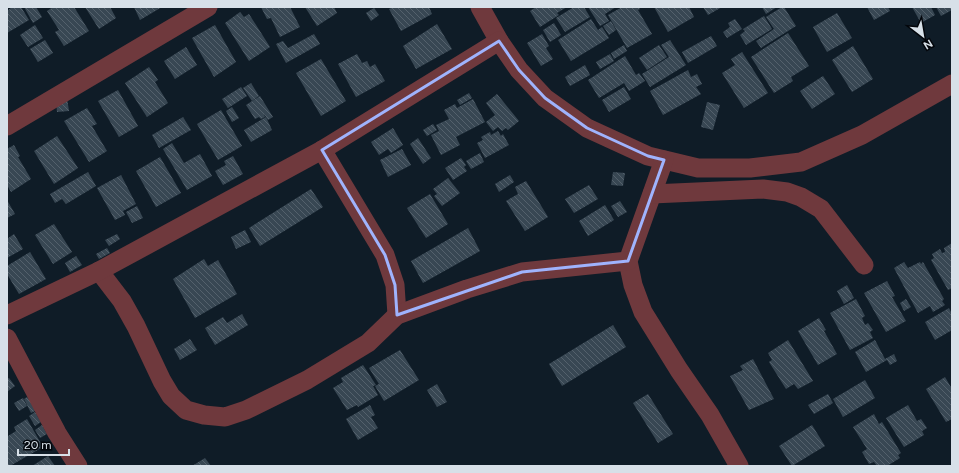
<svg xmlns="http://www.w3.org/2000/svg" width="959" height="473" font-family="Figtree,sans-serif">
<defs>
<pattern id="building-back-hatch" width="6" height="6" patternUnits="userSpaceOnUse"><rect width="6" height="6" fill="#384753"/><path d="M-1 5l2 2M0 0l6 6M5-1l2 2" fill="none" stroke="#54616c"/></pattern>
</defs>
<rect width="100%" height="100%" fill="#0f1c27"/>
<g fill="url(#building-back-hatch)">
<path d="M12 7H21L29 20 7 33V11Z"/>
<path d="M24 7H36L42 17 33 23Z"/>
<path d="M53 7H74L89 31 64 46 55 32 59 30 47 11Z"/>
<path d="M85 7H110L116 18 99 29Z"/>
<path d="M134 7H162L140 20Z"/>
<path d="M261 7H290L300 27 280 37 271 18 267 19Z"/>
<path d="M305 7H334L337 13 317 26Z"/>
<path d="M393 7H429L432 14 401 31 389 9Z"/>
<path d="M536 7H567L557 13 559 15 540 27 530 11Z"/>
<path d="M574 7H584L590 17 565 32 556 18Z"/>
<path d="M588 7H616L605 14 609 21 600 26Z"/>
<path d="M622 7H639L640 9 638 10 652 34 627 48 608 15Z"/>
<path d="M654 7H689L694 17 668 32Z"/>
<path d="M703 7H722L708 15Z"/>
<path d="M762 7H777L766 14Z"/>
<path d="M782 7H784L796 26 761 48 756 41 774 29 766 17Z"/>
<path d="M867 7H888L890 11 874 20Z"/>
<path d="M912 7H931L935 15 921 23Z"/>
<path d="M936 7H951L952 10 941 16Z"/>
<path d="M374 8 379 15 371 21 366 13Z"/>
<path d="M240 12 244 17 249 14 270 47 249 61 225 23Z"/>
<path d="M837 13 852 38 827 52 813 27Z"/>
<path d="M764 16 772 29 746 45 740 35 745 31 743 29Z"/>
<path d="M591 19 598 30 602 27 609 38 571 61 558 40Z"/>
<path d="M735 19 742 29 727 38 723 32 730 27 728 23Z"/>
<path d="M611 21 616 30 609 35 603 26Z"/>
<path d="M554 23 561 35 550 42 543 30Z"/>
<path d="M437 24 452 49 416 69 403 46Z"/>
<path d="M35 25 43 38 28 47 20 35Z"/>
<path d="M215 25 236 62 214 77 192 38Z"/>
<path d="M788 33 809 66 791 77 793 81 774 93 751 57Z"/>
<path d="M314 34 320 44 286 63 276 44 283 41 288 48Z"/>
<path d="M542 34 549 46 546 48 553 59 541 66 527 43Z"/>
<path d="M711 36 717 46 688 63 682 52Z"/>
<path d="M45 40 53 53 38 62 30 49Z"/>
<path d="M670 40 686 65 650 87 642 74 669 57 661 45Z"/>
<path d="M624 45 627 51 614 59 611 53Z"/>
<path d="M659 45 667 57 647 70 639 58Z"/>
<path d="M853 46 873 79 852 92 832 60Z"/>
<path d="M186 47 197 65 175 79 164 61Z"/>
<path d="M742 52 768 93 744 108 722 73 735 65 731 59Z"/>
<path d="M357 54 362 63 367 61 370 67 375 64 385 81 356 97 338 64Z"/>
<path d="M610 54 614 61 600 69 596 62Z"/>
<path d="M625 56 636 75 639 73 645 81 629 91 624 83 599 98 588 80Z"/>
<path d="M321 59 346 101 321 116 296 73Z"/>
<path d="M585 65 590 75 570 86 565 77Z"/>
<path d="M149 67 158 80 155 82 168 103 147 117 125 83Z"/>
<path d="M688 70 691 77 697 74 702 84 696 87 701 94 663 115 650 91Z"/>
<path d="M823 76 835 94 812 109 800 91Z"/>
<path d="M251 83 259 96 252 101 243 88Z"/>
<path d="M241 87 247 96 228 108 222 99Z"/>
<path d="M624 87 631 99 609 112 602 100Z"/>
<path d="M118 90 138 126 119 137 98 101Z"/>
<path d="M469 93 472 98 460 105 457 100Z"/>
<path d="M497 94 519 121 508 130 506 128 502 131 498 127 493 131 486 122 495 115 486 103Z"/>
<path d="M260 96 273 117 268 120 264 114 265 117 261 119 259 117 255 119 246 105Z"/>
<path d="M67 98 69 111 57 112 56 100Z"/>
<path d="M473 99 485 122 456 137 460 145 441 155 431 135 439 131 436 125 449 119 444 110 455 104 457 108Z"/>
<path d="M707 102 720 105 713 130 701 127Z"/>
<path d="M232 107 239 118 232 122 226 111Z"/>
<path d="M87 108 97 124 92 126 107 151 89 162 64 121Z"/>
<path d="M221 110 242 146 218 160 197 124Z"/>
<path d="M183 117 191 130 159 148 152 135Z"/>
<path d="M266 117 272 130 251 142 244 130Z"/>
<path d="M433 124 437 130 427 136 423 130Z"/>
<path d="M393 128 403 145 391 153 388 149 379 155 371 142Z"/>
<path d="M498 131 501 136 503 134 509 145 485 158 477 143 483 140 481 137 490 132 491 135Z"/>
<path d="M57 136 78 168 54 184 34 151Z"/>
<path d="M418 138 431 158 423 164 410 144Z"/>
<path d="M172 143 184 163 200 154 212 176 187 190 163 149Z"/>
<path d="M14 145 20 156 18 157 31 179 11 192 7 185V149Z"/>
<path d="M402 149 411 165 388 177 380 160Z"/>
<path d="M480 153 484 162 471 169 466 161Z"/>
<path d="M233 156 243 174 223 185 215 171 226 165 224 161Z"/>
<path d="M160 157 181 193 156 207 136 171Z"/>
<path d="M461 158 466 165 464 167 467 171 453 180 445 168Z"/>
<path d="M88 172 96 186 66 204 62 199 55 203 50 194Z"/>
<path d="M613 172 625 173 623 186 611 185Z"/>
<path d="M121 175 136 204 123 211 125 215 115 220 97 188Z"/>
<path d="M510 175 514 182 499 192 495 184Z"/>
<path d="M448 178 460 193 442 206 434 196 437 194 433 189Z"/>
<path d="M526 181 548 217 525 231 506 201 518 194 515 187Z"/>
<path d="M589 185 598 199 574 213 565 199Z"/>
<path d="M311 189 323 207 260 246 249 228Z"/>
<path d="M430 194 448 224 426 238 407 208Z"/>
<path d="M7 200 15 214 7 218Z"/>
<path d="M620 201 627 212 618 217 611 206Z"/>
<path d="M605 205 614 220 588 236 579 221Z"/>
<path d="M137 206 143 218 132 223 126 212Z"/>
<path d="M54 224 72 252 53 264 35 235Z"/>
<path d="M468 228 480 251 423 283 411 261Z"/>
<path d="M245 230 251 242 236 249 231 237Z"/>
<path d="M14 234 23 249 7 258V239Z"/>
<path d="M117 234 120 239 109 246 105 240Z"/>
<path d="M952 243V288L948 290 931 260 934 258 932 254 940 249 942 253 945 252 944 248Z"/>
<path d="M107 248 110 253 99 259 96 254Z"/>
<path d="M30 252 46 279 19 294 7 274V266Z"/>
<path d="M76 256 82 265 70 272 65 263Z"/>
<path d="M204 259 208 266 218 260 237 294 195 318 173 279Z"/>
<path d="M904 262 908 268 920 262 921 264 923 262 944 299 942 301 945 305 933 312 930 306 918 313 894 268Z"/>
<path d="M887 281 895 296 892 297 906 321 886 332 864 293Z"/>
<path d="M847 285 854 298 844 304 837 291Z"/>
<path d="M856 299 865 316 862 318 865 325 868 323 873 330 870 332 873 338 850 350 830 313Z"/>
<path d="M906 299 911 307 904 311 900 303Z"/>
<path d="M949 308 952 314V330L935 340 925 322Z"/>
<path d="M242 314 248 325 215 345 205 328 223 317 227 323Z"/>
<path d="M819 318 826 330 824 331 837 354 818 365 798 331Z"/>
<path d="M613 325 626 347 562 386 549 364Z"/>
<path d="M190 339 197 350 180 360 174 349Z"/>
<path d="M788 340 813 381 798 389 794 384 786 389 769 362 772 360 768 353Z"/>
<path d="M875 340 885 359 894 354 897 361 890 365 887 360 866 372 855 352Z"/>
<path d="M400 350 419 380 384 401 375 386 379 384 369 368Z"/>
<path d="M753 359 774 399 749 410 730 376 743 370 740 366Z"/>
<path d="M363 365 376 385 373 386 378 395 358 407 357 405 347 410 333 388 343 382 341 378Z"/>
<path d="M945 377 952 389V419L946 422 926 389Z"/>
<path d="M9 378 15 386 7 392V379Z"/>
<path d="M865 380 875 398 843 417 833 399Z"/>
<path d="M437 384 447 402 437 407 427 390Z"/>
<path d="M648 394 673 434 658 443 633 403Z"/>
<path d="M828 394 833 403 814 414 808 405Z"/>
<path d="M27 397 39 409 31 413 24 399Z"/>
<path d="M23 398 27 406 19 411 14 403Z"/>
<path d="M370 405 375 415 371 417 378 428 358 440 346 419Z"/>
<path d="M908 405 917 421 921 419 927 428 922 431 924 435 904 447 886 418Z"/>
<path d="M35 412 41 422 35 426 29 416Z"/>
<path d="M874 414 879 424 882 422 901 453 898 455 900 458 887 466H877L874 462 869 464 862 452 867 449 853 427Z"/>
<path d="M27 419 43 447 10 466H7V434L8 436 16 431 14 427Z"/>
<path d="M42 425 47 434 40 438 35 430Z"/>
<path d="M812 425 825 446 792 466 779 446Z"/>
<path d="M48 456 55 466H32Z"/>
<path d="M205 458 211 466H192Z"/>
</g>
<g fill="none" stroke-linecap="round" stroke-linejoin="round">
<g stroke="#6f393d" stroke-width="19">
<path d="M480 7 499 41 519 70 545 98 587 128 648 156 698 168H750L801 162 862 135 952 84"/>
<path d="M7 126 208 7"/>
<path d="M322 150 385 255 395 285 397 315"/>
<path d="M664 160 628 261 633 285 643 312 679 370 710 415 739 466"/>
<path d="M652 194 763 189 787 192 801 197 821 209 864 265"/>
<path d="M99 271 122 301 136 326 162 381 171 396 186 410 204 415 225 417 246 410 307 380 368 343 397 315 467 289 522 272 628 261"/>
<path d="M7 315 99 271 322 150 499 41"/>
<path d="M7 338 57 433 78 466"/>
</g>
</g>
<path fill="none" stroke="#9fb3fd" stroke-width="3" stroke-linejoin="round" d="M499 41 519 70 545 98 587 128 648 156 664 160 628 261 522 272 397 315 395 285 385 255 322 150Z"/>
<rect width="959" height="473" fill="none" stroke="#d7e0e8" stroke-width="16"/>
<g transform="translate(923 36) rotate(149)" stroke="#03060b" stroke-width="3" paint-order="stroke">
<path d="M0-3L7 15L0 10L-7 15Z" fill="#d7e0e8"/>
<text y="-6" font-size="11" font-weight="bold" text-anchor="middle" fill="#d7e0e8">N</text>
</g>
<path d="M18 449v6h51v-6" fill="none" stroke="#d7e0e8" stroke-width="2"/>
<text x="24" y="449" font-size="12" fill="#d7e0e8" stroke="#03060b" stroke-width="3" paint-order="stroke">20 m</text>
</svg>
